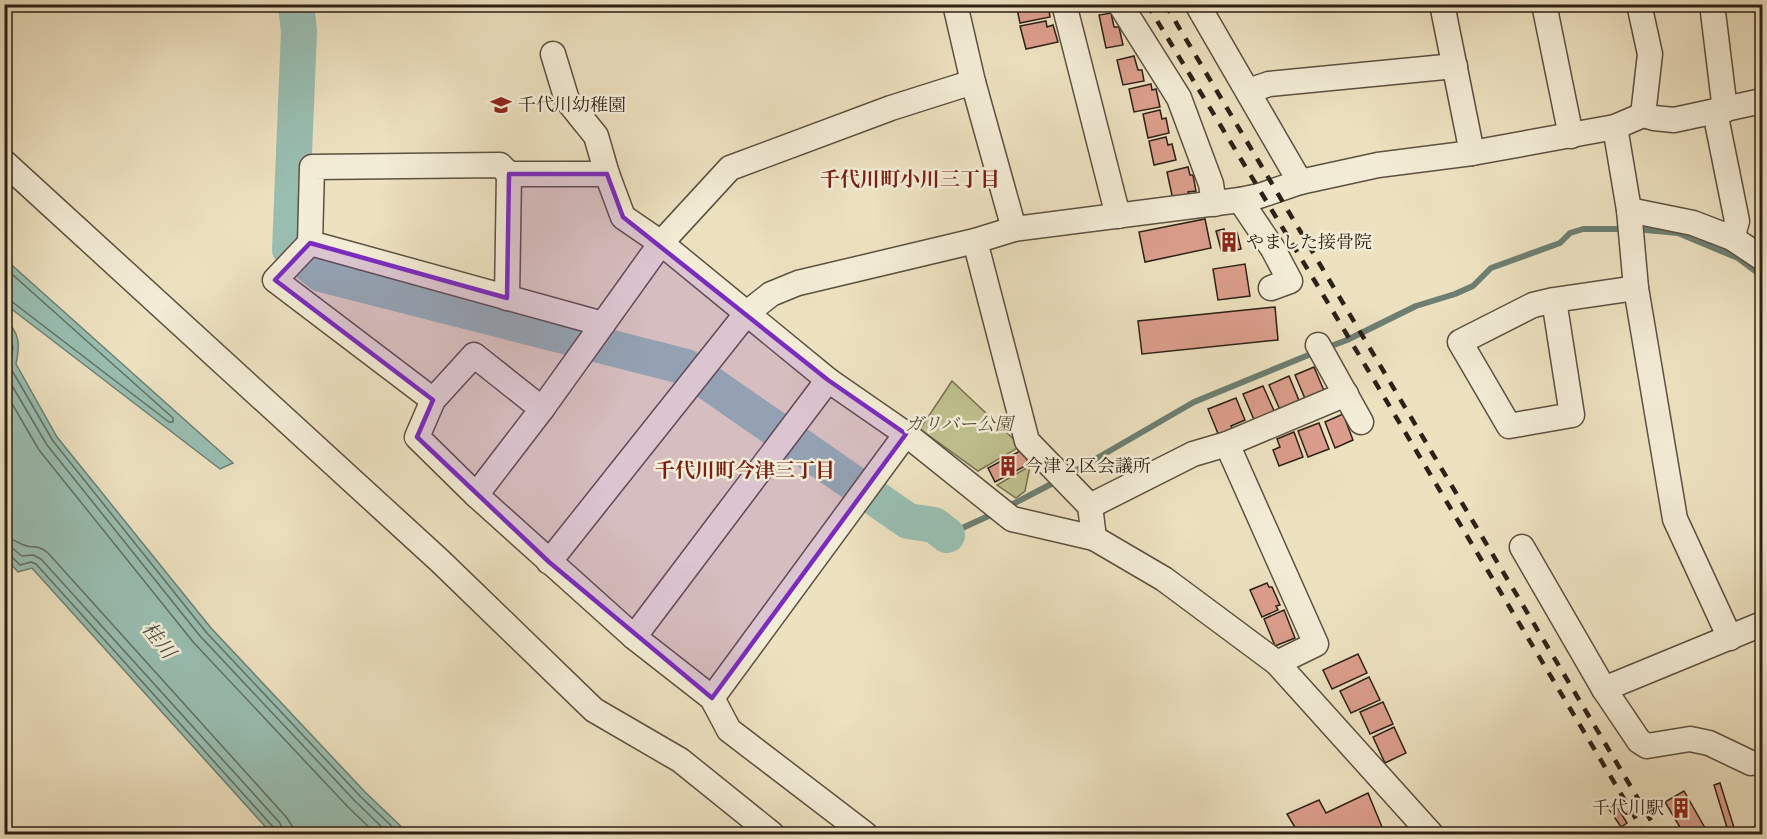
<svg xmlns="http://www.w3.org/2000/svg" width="1767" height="839" font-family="'IM FELL French Canon','Noto Serif JP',serif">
<rect width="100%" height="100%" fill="#ede1c0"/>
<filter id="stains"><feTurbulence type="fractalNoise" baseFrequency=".00333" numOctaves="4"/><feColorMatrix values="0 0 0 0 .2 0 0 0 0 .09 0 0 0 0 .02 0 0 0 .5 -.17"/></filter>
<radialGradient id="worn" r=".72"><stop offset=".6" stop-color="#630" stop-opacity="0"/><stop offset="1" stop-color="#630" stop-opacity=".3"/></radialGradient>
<g fill="#bfc18e" stroke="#767152" stroke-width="1.5">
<path d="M952 381 1021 446 978 471 920 429Z"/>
<path d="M1030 466 1025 491 1016 498 997 485Z"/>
</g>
<g fill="#99beb1" stroke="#6d7f73" stroke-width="1.5">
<path d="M5 259 233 463 220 469 5 304Z"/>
<path d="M5 319C20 333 20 345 16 364L57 437 211 628 365 792 409 834H272L32 568 18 572 5 558Z"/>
</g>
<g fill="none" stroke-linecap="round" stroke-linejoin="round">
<g stroke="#627064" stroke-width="1.5">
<path d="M4 267 173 418V422H169L11 301 4 300"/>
<path d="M4 327 9 332 13 348 10 367 53 441 206 632 360 796 400 834"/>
<path d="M4 372 47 445 200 636 355 801 389 834"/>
<path d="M4 390 39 450 194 643 348 807 376 834"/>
<path d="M4 538C13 538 16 542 24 545 32 549 36 543 48 553L287 818 292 826 293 834"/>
<path d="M4 547 12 548 22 556 33 555 41 559 280 823 284 834"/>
<path d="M4 554 10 555 20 565 31 562 36 564 274 828 276 834"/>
</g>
<g stroke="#6d7f73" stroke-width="6">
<path d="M1635 229 1678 233 1738 258 1762 276"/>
<path d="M1326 348 1347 340 1416 306 1455 294 1473 286 1491 268 1560 243 1570 233 1583 229H1625"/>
<path d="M1068 475 1194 402 1316 352"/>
<path d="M1007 507 1059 480"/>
<path d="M947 535 995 513"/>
</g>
<path stroke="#99beb1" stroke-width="36" d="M296 4 299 32 290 249 321 274 686 367 908 521 934 525 947 535"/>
</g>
<g fill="#db9e8c" stroke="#2c2117" stroke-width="1.5">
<path d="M1016 4H1048L1050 17 1020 23Z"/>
<path d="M1111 13 1114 27H1119L1123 45 1106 48 1099 15Z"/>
<path d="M1046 21 1047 27 1053 25 1058 42 1026 49 1020 26Z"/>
<path d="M1134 56 1138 70H1142L1144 81 1123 85 1117 60Z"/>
<path d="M1151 84 1152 90 1156 89 1160 107 1134 112 1129 89Z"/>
<path d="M1160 110 1162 119 1166 118 1169 133 1148 138 1143 114Z"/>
<path d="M1166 137 1168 145 1172 144 1176 160 1154 165 1149 141Z"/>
<path d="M1188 167 1190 175H1193L1196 191 1188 192 1189 196 1173 200 1167 172Z"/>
<path d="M1205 219 1211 248 1145 262 1139 232Z"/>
<path d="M1224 229 1225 234 1237 232 1241 249 1222 253 1216 231Z"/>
<path d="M1245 264 1250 296 1218 300 1213 269Z"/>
<path d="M1275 307 1278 340 1142 354 1138 321Z"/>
<path d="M1314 367 1325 393 1306 401 1295 375Z"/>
<path d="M1289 376 1300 403 1281 412 1269 385Z"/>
<path d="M1263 386 1275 413 1255 422 1243 394Z"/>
<path d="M1236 398 1245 420 1231 426 1233 430 1219 436 1208 409Z"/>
<path d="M1343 414 1353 440 1335 448 1325 422Z"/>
<path d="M1319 423 1329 449 1308 457 1298 431Z"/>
<path d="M1294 432 1303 457 1279 466 1273 450 1280 447 1277 439Z"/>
<path d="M1022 450 1029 464 995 482 988 468Z"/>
<path d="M1267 583 1269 587H1272L1280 605 1276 606 1278 610 1262 617 1250 590Z"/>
<path d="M1284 610 1295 638 1275 646 1264 619Z"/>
<path d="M1358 654 1367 673 1332 689 1323 670Z"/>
<path d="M1369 677 1380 700 1351 713 1340 691Z"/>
<path d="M1383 702 1393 724 1370 734 1360 712Z"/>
<path d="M1394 727 1406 753 1385 763 1373 737Z"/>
<path d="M1720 783 1736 834H1729L1714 785Z"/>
<path d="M1684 791 1705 828 1693 834H1684L1665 802Z"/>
<path d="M1368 793 1382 827 1366 834H1344L1343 831 1334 834H1299L1287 814 1319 800 1326 813Z"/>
<path d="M1616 805 1627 823 1621 827 1609 809Z"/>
</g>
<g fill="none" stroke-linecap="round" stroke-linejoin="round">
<g stroke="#5c5141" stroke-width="27">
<g id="minor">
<path d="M955 4 973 82 1014 229"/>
<path d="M1064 4 1118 216"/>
<path d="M1120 4 1179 98 1211 184 1214 204"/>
<path d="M1197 4 1300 182"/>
<path d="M1442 4 1472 153"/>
<path d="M1544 4 1571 136"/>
<path d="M1639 4 1650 54 1643 115"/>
<path d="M1712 4 1725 110"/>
<path d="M553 54 567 100 596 136 607 174 623 217 661 243 828 380 906 434 1012 519 1094 538 1164 579 1277 663 1431 834"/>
<path d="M1248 91 1269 84 1455 66"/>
<path d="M1715 112 1737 221 1732 238"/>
<path d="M1615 127 1629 210 1636 288 1675 519 1730 638"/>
<path d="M4 162 440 561 594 710 680 760 772 834"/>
<path d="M509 174H607"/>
<path d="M1240 200 1273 249 1290 281 1271 288"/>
<path d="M1629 210 1693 223 1732 238 1762 258"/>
<path d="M975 241 1027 441 1090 506 1094 538"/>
<path d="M310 243 603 324"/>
<path d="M1554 300 1572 415 1509 426 1460 342 1533 305 1554 300 1636 288"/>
<path d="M1318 345 1361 422"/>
<path d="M433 400 275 280 310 243 312 167 500 165 509 174 507 298"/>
<path d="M1227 444 1316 644 1277 663"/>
<path d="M476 495 417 437 433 400 474 355 542 409"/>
<path d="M1090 506 1193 454 1227 444 1346 394"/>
<path d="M1522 547 1604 689 1639 741 1647 746 1690 739 1709 743 1751 763"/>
<path d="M549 562 747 313 771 294 798 283 975 241 1014 229 1240 200 1259 196 1300 182 1378 165 1472 153 1615 127 1643 115 1654 118 1674 120 1762 101"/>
<path d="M634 637 828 380"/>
<path d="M1604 689 1762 624"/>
<path d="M712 698 906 434"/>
<path d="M865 834 729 730 712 698 634 637 476 495 542 409 661 243 730 168 891 108 973 82"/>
</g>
</g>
<use href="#minor" stroke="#f3ecd6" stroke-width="24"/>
<g stroke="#2c2117" stroke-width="4.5" stroke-dasharray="10 10" stroke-linecap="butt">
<path d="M1147 4 1322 293 1645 834"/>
<path d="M1165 4 1659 834"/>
</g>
</g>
<path fill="#7b2cbf" fill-opacity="0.2" stroke="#7b2cbf" stroke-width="4.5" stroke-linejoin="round" d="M509 174H607L623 217 828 380 906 434 712 698 549 562 417 437 433 400 275 280 310 243 507 298Z"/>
<defs>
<g id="school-bare" transform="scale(1.62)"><path d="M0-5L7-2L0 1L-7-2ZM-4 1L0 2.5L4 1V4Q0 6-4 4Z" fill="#8f2418" stroke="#f3ecd6" stroke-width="2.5" paint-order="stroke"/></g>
<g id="building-bare" transform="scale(1.62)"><path d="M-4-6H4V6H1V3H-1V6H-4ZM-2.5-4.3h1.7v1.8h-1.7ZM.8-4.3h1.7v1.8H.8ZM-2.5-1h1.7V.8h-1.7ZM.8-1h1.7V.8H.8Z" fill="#8f2418" stroke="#f3ecd6" stroke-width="2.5" paint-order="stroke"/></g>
</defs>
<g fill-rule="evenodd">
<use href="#school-bare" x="501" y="105"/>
<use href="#building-bare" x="1229" y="242"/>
<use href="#building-bare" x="1008" y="466"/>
<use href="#building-bare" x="1681" y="808"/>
</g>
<g text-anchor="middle" stroke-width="5" stroke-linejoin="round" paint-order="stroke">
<g font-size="18" fill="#2c2117" stroke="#f3ecd6" text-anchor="start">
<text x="518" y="111">千代川幼稚園</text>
<text x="1246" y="248">やました接骨院</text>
<text x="1025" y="472">今津２区会議所</text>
<text x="1664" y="814" text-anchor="end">千代川駅</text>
</g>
<g font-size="18" font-style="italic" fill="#58513b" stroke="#f3ecd6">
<text x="959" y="430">ガリバー公園</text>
</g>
<g font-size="20" font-weight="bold" fill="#7a1f14" stroke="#f3ecd6">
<text x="910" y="186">千代川町小川三丁目</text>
<text x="745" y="477">千代川町今津三丁目</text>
</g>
<g font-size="20" font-style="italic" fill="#4d5045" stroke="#f3ecd6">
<text transform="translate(159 640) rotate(52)" y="7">桂川</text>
</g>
</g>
<rect width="1767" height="839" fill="none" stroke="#ede1c0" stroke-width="24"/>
<rect x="6" y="6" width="1755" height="827" fill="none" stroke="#2c2117" stroke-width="3"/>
<rect x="12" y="12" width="1743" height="815" fill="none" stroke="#2c2117" stroke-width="1.5"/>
<rect width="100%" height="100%" filter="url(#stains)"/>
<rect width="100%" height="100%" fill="url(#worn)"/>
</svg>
